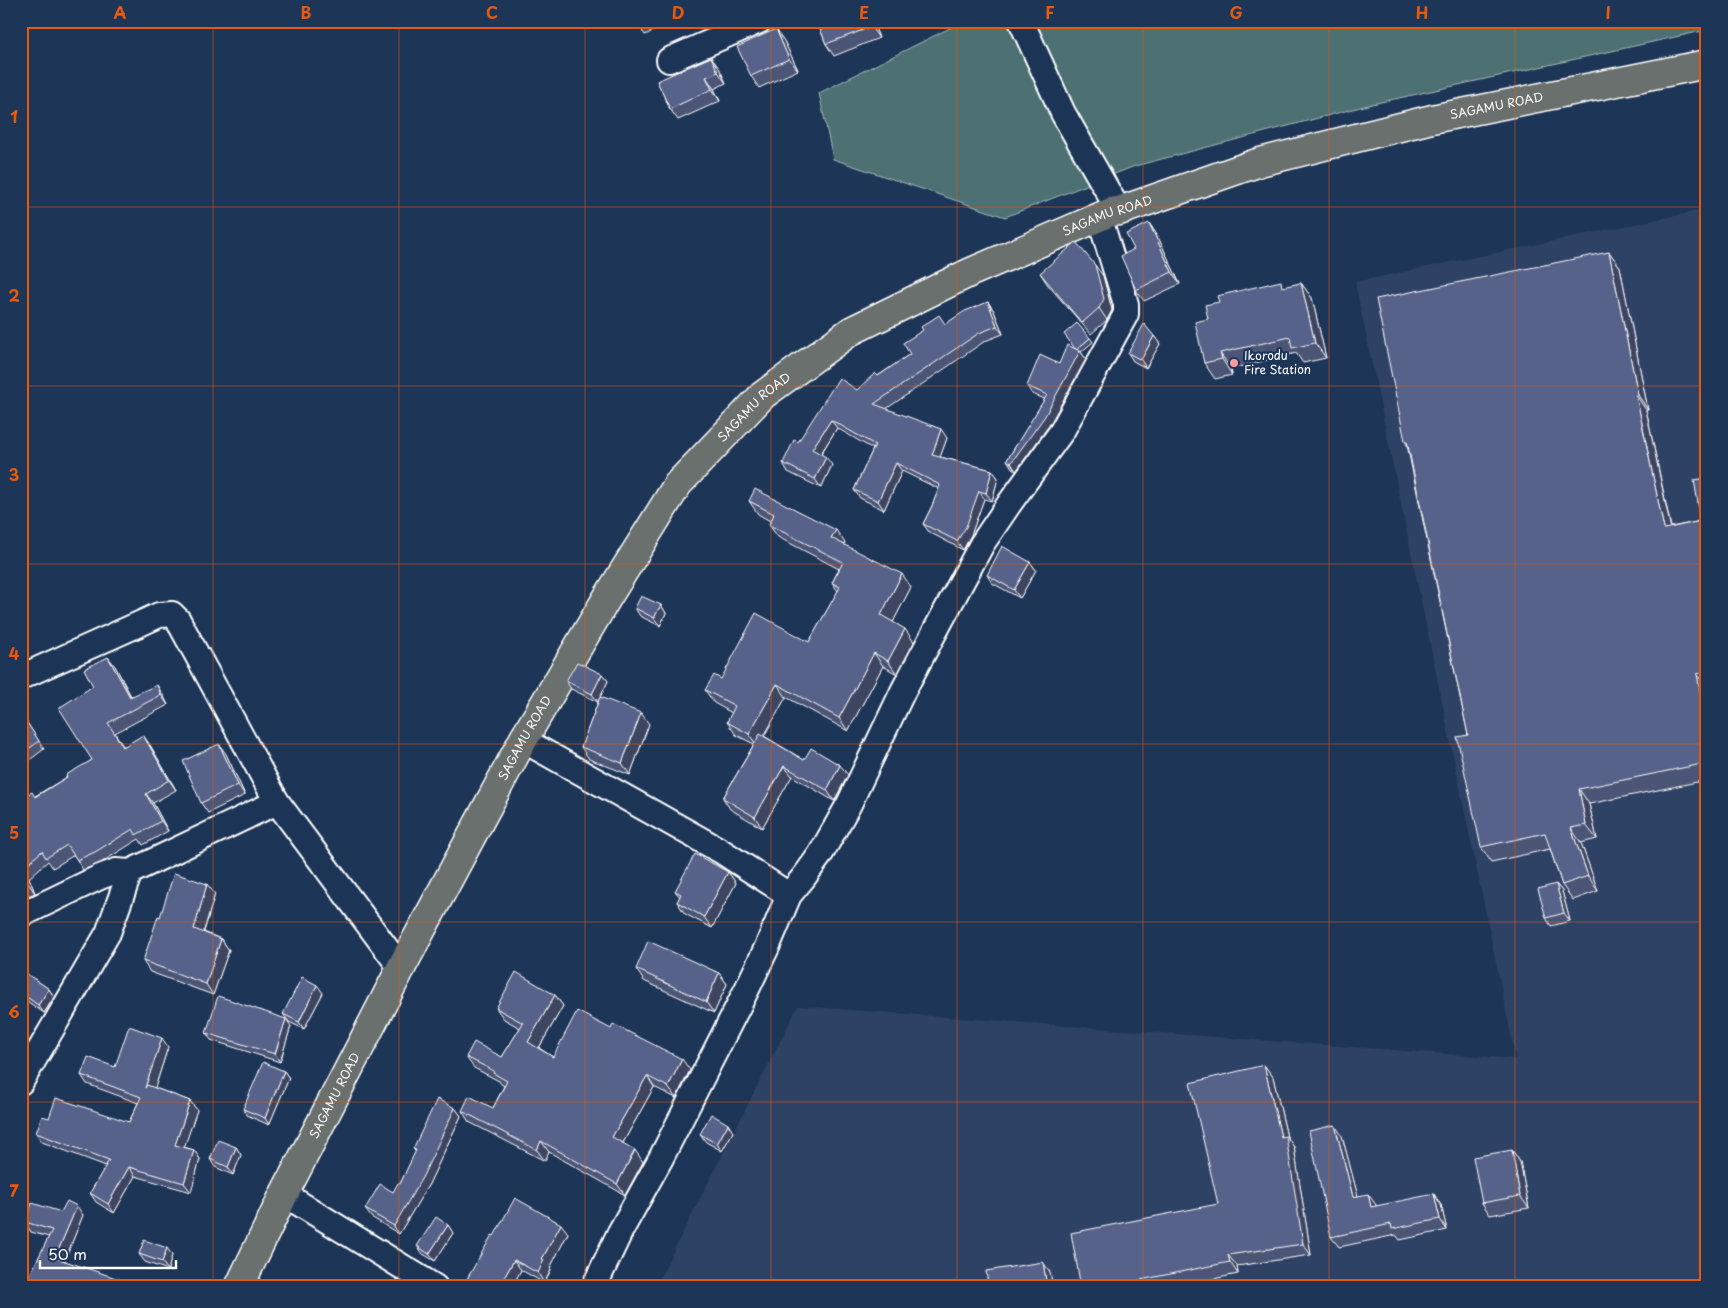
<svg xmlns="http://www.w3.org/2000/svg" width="1728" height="1308" font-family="'Playpen Sans',sans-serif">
<rect width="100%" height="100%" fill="#1d3557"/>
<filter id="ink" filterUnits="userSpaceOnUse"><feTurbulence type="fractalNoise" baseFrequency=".02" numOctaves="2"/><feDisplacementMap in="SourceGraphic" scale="10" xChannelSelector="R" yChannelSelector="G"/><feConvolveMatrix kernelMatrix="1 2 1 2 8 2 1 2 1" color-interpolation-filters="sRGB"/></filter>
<g filter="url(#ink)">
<path fill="#2e4266" d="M1707 209V1287H655L798 1006 1516 1059 1355 282Z"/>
<path fill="#4d7173" stroke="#a6b8b9" d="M964 21H1707V30L1372 104 1135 166 1005 217 833 159 819 93Z"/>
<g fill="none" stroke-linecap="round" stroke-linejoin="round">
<g stroke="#fff" stroke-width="28">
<g id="minor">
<path d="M1021 21 1063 113 1119 211"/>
<path d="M669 60 759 21"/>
<path d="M21 677 146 621 159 615 172 614 178 620 277 802 401 968"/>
<path d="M523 740 721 851 789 895"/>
<path d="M21 915 100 877 116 871 130 872"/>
<path d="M21 1082 108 933 130 872 277 802"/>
<path d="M284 1194 435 1287"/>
<path d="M594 1287 620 1232 661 1158 747 989 768 945 789 895 804 877 820 855 849 804 904 689 982 544 1009 504 1062 431 1126 314V304L1099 216"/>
</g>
</g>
<g stroke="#fff" stroke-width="31">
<g id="highway">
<path id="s1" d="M239 1287 284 1194 401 968 523 740 607 598 678 484 763 395 851 331 971 272 1111 212 1119 211 1260 162 1432 119 1707 64"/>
</g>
</g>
<use href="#minor" stroke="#1d3557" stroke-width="24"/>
<use href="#highway" stroke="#6b706d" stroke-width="28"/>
</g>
<g fill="#4b5476" stroke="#fff">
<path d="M635 21H674L645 35Z"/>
<path d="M817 21H884L874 25 879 38 834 56 826 44Z"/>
<path d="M784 41 798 70 759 88 751 76Z"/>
<path d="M719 68 726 83 714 89 720 101 678 120 670 109 657 81Z"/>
<path d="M1149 223 1157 235 1180 284 1144 301 1136 290 1134 249Z"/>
<path d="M1609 252 1620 267 1648 410H1646L1671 527 1701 521 1707 478V780L1589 804 1597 839 1581 843 1598 891 1573 900 1562 885 1550 849 1491 862 1481 847 1468 735 1407 445 1405 441Z"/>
<path d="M1040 273 1103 276 1112 310 1107 320 1091 334 1048 285Z"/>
<path d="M1301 283 1312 298 1326 358 1303 363 1296 353 1231 369 1232 375 1215 379 1204 363 1285 287Z"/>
<path d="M988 302 994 311 1003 334 985 341 886 409 947 438 940 457 992 470 998 478 992 501 984 499 971 535 963 550 929 532 923 524 932 506 939 489 902 471 884 510 860 498 854 490 873 449 837 428 821 454 832 465 821 488 788 472 783 463 798 442 857 390 910 354 945 324Z"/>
<path d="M1154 336 1160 344 1146 368 1133 361 1128 353Z"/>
<path d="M1090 338 1093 342 1081 352 1086 359 1050 424 1016 471 1012 468 1007 460 1045 399 1032 394 1027 386 1059 364Z"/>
<path d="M749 501 845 543 844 545 911 587 893 622 914 642 897 674 883 666 848 731 786 697 764 736 804 760 848 775 834 801 792 776 762 828 730 809 723 798 754 744 736 735 727 722 732 713 714 703 705 690 721 679 809 642 838 591 832 583 839 569 778 537 769 525 770 521 758 514Z"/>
<path d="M1030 562 1036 570 1020 598 992 583 987 575Z"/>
<path d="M661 605 666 613 660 626 640 616 635 608Z"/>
<path d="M115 666 131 696 163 695 168 705 115 733 123 746 150 745 176 790 153 803 168 831 143 845 139 839 102 862 83 870 74 855 53 868 48 861 29 878 35 893 21 899V829L27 826 35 796 67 777 92 760 93 686Z"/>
<path d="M602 674 608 681 600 697 649 724 630 775 589 759 581 747 600 697 598 702 571 689 566 681Z"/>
<path d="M22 715 44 749 22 766 21 765V716Z"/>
<path d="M226 754 245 795 208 813 201 803Z"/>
<path d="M728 872 736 883 712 928 685 914 677 902 680 897 675 891Z"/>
<path d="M1556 884 1562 891 1570 921 1551 926 1546 918Z"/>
<path d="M215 894 204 932 221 939 229 950 213 995 150 972 143 961 160 917Z"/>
<path d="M636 969 719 973 727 984 714 1013 644 981Z"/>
<path d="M21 970 49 989 54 997 44 1013 21 997Z"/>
<path d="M323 993 304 1029 289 1022 283 1014Z"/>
<path d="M555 995 563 1006 539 1048 553 1057 690 1070 676 1098 654 1087 623 1143 643 1162 625 1195 549 1152 545 1161 469 1122 462 1111 493 1108 504 1086 501 1084 499 1081 474 1068 466 1057H502L520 1028 504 1019 496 1008Z"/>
<path d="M291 1026 280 1062 211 1040 206 1033Z"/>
<path d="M168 1047 155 1088 190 1101 197 1110 184 1147 194 1150 200 1159 191 1192 135 1176 114 1213 96 1202 90 1193 106 1166 42 1142 36 1133 49 1118 129 1122 138 1103 87 1084 81 1075 115 1067Z"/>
<path d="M1264 1065 1273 1077 1287 1137 1294 1147 1311 1255 1237 1266 1238 1274 1173 1287H1081L1218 1204Z"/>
<path d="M284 1071 289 1078 269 1125 247 1115 243 1109Z"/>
<path d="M455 1108 461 1116 429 1184 399 1234 371 1217 365 1209 393 1192 400 1184 416 1152 413 1149Z"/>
<path d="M733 1132 722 1151 706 1142 700 1134Z"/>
<path d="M1342 1136 1358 1197 1376 1205V1206L1441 1205 1447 1230 1400 1240 1396 1235 1339 1247 1331 1237Z"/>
<path d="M236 1147 241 1155 233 1175 215 1167 210 1159Z"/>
<path d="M1512 1150 1520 1162 1529 1208 1490 1215 1482 1203Z"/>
<path d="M61 1212 83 1215 65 1260V1261L24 1287 49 1237 31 1232 25 1222Z"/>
<path d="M448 1225 453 1233 435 1261 423 1254 417 1246Z"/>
<path d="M568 1233 550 1268 551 1270 544 1283 521 1270 512 1287H472L467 1279 494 1236Z"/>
<path d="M139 1254 172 1255 168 1270 145 1262Z"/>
</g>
<g fill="#3d4560" stroke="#fff">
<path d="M869 21H872L874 25 879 38 871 27Z"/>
<path d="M776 29 784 41 798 70 789 59Z"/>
<path d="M711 57 719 68 726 83 718 72Z"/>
<path d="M706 77 714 89 720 101 712 89Z"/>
<path d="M1149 223 1157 235 1180 284 1172 272Z"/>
<path d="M1609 252 1620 267 1648 410 1638 395Z"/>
<path d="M1095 265 1103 276 1112 310 1107 320 1099 308Z"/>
<path d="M1301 283 1312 298 1326 358 1315 343Z"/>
<path d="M988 302 994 311 1003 334 997 326Z"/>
<path d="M1154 336 1160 344 1146 368 1141 360Z"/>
<path d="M1080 351 1086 359 1050 424 1016 471 1011 463Z"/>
<path d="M1220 353 1231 369 1232 375 1222 359Z"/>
<path d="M1636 395 1646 410 1674 544 1664 529Z"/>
<path d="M831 420 837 428 818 458 812 449Z"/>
<path d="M941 429 947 438 938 463 932 455Z"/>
<path d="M826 457 832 465 821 488 815 479Z"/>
<path d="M896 463 902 471 884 510 878 501Z"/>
<path d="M992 470 998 478 992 501 986 493Z"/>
<path d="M979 491 984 499 971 535 963 550 957 541Z"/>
<path d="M836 530 845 543 840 551 831 538Z"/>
<path d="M1030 562 1036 570 1020 598 1014 590Z"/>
<path d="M902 574 911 587 890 628 881 615Z"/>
<path d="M661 605 666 613 660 626 654 618Z"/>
<path d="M905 629 914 642 897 674 888 661Z"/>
<path d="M874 653 883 666 848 731 839 718Z"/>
<path d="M108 657 115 666 136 706 130 697Z"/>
<path d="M602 674 608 681 598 702 592 694Z"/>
<path d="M1697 674 1707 688V712L1703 707Z"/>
<path d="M777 684 786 697 758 747 749 734Z"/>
<path d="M157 685 163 695 168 705 161 695Z"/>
<path d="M641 713 649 724 630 775 622 763Z"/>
<path d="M143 735 150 745 176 790 169 780Z"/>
<path d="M219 744 226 754 245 795 238 785Z"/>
<path d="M840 765 848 775 834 801 827 790Z"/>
<path d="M784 766 792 776 762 828 755 817Z"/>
<path d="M1579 789 1589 804 1597 839 1586 825Z"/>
<path d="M146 794 153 803 168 831 161 821Z"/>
<path d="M1571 828 1581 843 1598 891 1588 876Z"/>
<path d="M22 869 29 878 35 893 28 883Z"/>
<path d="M728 872 736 883 712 928 704 917Z"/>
<path d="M207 884 215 894 201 940 194 929Z"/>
<path d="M1556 884 1562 891 1570 921 1564 913Z"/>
<path d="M221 939 229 950 213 995 206 984Z"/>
<path d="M719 973 727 984 714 1013 706 1002Z"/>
<path d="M317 985 323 993 304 1029 299 1022Z"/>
<path d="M49 989 54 997 44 1013 38 1005Z"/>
<path d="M555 995 563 1006 536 1053 528 1042Z"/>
<path d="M286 1019 291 1026 280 1062 275 1054Z"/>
<path d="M162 1038 168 1047 152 1097 145 1088Z"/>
<path d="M682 1059 690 1070 676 1098 668 1087Z"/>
<path d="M1264 1065 1273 1077 1287 1137 1294 1147 1311 1255 1303 1244 1281 1137Z"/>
<path d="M284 1071 289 1078 269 1125 265 1118Z"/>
<path d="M647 1076 654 1087 620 1148 612 1137Z"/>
<path d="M190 1101 197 1110 182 1154 175 1145Z"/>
<path d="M455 1108 461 1116 429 1184 399 1234 394 1226Z"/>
<path d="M728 1124 733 1132 722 1151 717 1144Z"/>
<path d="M1335 1125 1342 1136 1361 1208 1353 1197Z"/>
<path d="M541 1141 549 1152 545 1161 537 1150Z"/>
<path d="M236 1147 241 1155 233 1175 228 1167Z"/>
<path d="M194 1150 200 1159 191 1192 184 1183Z"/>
<path d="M635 1150 643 1162 625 1195 617 1184Z"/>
<path d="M1512 1150 1520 1162 1529 1208 1520 1196Z"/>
<path d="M129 1167 135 1176 114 1213 108 1204Z"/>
<path d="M1368 1194 1376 1205 1378 1218 1371 1207Z"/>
<path d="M1434 1194 1441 1205 1447 1230 1440 1219Z"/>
<path d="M77 1206 83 1215 65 1260 67 1264 59 1259 57 1253Z"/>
<path d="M561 1224 568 1233 550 1268 551 1270 544 1283 538 1273 542 1259Z"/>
<path d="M448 1225 453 1233 435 1261 429 1254Z"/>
<path d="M167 1248 172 1255 168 1270 162 1262Z"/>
<path d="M1228 1255 1237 1266 1238 1274 1230 1262Z"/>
<path d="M514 1260 521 1270 512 1287H499Z"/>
<path d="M1043 1262 1050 1272 1053 1287H1047Z"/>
</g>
<g fill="#576289" stroke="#fff">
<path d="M817 21H869L871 27 826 44Z"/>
<path d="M776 29 789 59 751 76 737 47Z"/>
<path d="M711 57 718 72 706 77 712 89 670 109 657 81Z"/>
<path d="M1149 223 1172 272 1136 290 1121 256 1134 249 1126 234Z"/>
<path d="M1076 242 1095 265 1104 299 1099 308 1082 323 1040 273Z"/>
<path d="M1609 252 1638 395H1636L1664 529 1701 521 1694 480 1707 478V672L1697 674 1703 707 1707 706V763L1579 789 1586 825 1571 828 1588 876 1562 885 1545 833 1481 847 1457 737 1468 735 1407 441H1405L1376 299Z"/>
<path d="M1281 281 1282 287 1301 283 1315 343 1292 348 1290 337 1220 353 1222 359 1204 363 1195 322 1208 319 1205 305 1219 302 1217 296Z"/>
<path d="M988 302 997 326 979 333 874 404 941 429 932 455 992 470 986 493 979 491 966 527 957 541 923 524 932 506 940 485 896 463 878 501 854 490 875 445 831 420 812 449 826 457 815 479 783 463 794 440 798 442 839 378 857 390 875 373 878 376 910 354 903 343 923 330 921 327 939 315 945 324 965 311Z"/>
<path d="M1077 323 1090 338 1076 350 1064 334Z"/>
<path d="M1144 324 1154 336 1141 360 1128 353Z"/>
<path d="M1067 345 1080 351 1045 416 1011 463 1007 460 1047 395 1027 386 1040 355 1059 364Z"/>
<path d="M755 489 836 530 831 538 902 574 881 615 905 629 888 661 874 653 839 718 777 684 749 734 727 722 735 706 705 690 714 675 721 679 756 613 809 642 840 587 832 583 843 562 769 525 774 514 749 501Z"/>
<path d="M1002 546 1030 562 1014 590 987 575Z"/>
<path d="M641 596 661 605 654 618 635 608Z"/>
<path d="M108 657 130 697 157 685 161 695 108 723 123 747 143 735 169 780 146 794 161 821 136 835 133 829 95 852 77 860 67 845 46 858 42 851 22 869 28 883 21 886V829L27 826 21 816V798L32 792 35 797 67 777 66 775 92 760 59 708 93 686 84 669Z"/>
<path d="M577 662 602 674 592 694 566 681Z"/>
<path d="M600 697 641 713 622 763 581 747Z"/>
<path d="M22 715 39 741 21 755V716Z"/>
<path d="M760 734 804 760 811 748 840 765 827 790 784 766 755 817 723 798Z"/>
<path d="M219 744 238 785 201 803 183 761Z"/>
<path d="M695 854 728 872 704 917 677 902 681 894 675 891Z"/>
<path d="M174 873 207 884 194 929 221 939 206 984 143 961 158 916 160 917Z"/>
<path d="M1556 884 1564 913 1546 918 1538 889Z"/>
<path d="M648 941 719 973 706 1002 636 969Z"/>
<path d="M21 970 49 989 38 1005 21 993Z"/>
<path d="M516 972 555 995 528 1042 553 1057 577 1011 611 1029 613 1024 682 1059 668 1087 647 1076 612 1137 635 1150 617 1184 541 1141 537 1150 462 1111 469 1096 493 1108 507 1081 493 1073 494 1071 466 1057 474 1042 502 1057 523 1023 496 1008Z"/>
<path d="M302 977 317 985 299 1022 283 1014Z"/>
<path d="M218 996 286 1019 275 1054 206 1033Z"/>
<path d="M129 1026 162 1038 145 1088 147 1085 190 1101 175 1145 194 1150 184 1183 129 1167 108 1204 90 1193 109 1160 36 1133 42 1116 49 1118 56 1098 129 1122 141 1097 81 1075 88 1057 115 1067Z"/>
<path d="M263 1062 284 1071 265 1118 243 1109Z"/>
<path d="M1264 1065 1281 1137 1286 1136 1303 1244 1228 1255 1230 1262 1105 1287H1081L1071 1233 1218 1204 1190 1083Z"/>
<path d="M437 1099 455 1108 423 1176 394 1226 365 1209 380 1184 393 1192 398 1183 400 1184 416 1150 413 1149Z"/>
<path d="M711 1114 728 1124 717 1144 700 1134Z"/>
<path d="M1335 1125 1353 1197 1368 1194 1371 1207 1434 1194 1440 1219 1392 1229 1391 1224 1331 1237 1309 1131Z"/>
<path d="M218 1140 236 1147 228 1167 210 1159Z"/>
<path d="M1512 1150 1520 1196 1482 1203 1473 1157Z"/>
<path d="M515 1198 561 1224 542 1259 544 1260 538 1273 514 1260 499 1287H480L467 1279 492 1235 494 1236Z"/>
<path d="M67 1201 77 1206 57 1253 61 1254 59 1259 143 1287H24L52 1230 25 1222 32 1203 61 1212Z"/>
<path d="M436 1217 448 1225 429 1254 417 1246Z"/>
<path d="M144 1240 167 1248 162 1262 139 1254Z"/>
<path d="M1043 1262 1047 1287H971L988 1284 986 1271Z"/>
<path d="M153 1283 161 1287H151Z"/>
</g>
</g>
<path fill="none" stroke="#e8590c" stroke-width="1" stroke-opacity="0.55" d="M213 21V1287M399 21V1287M585 21V1287M771 21V1287M957 21V1287M1143 21V1287M1329 21V1287M1515 21V1287M21 207H1707M21 386H1707M21 564H1707M21 744H1707M21 922H1707M21 1102H1707"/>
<circle fill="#ff9aa2" stroke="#1d3557" stroke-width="2" cx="1234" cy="363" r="5"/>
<g text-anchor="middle" stroke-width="4.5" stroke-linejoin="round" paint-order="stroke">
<g font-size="12" fill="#fff" stroke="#1d3557">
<text dy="4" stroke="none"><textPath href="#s1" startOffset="1834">SAGAMU ROAD</textPath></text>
<text dy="4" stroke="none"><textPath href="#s1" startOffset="1429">SAGAMU ROAD</textPath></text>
<text dy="4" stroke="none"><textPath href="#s1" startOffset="1024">SAGAMU ROAD</textPath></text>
<text dy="4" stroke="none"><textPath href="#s1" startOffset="619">SAGAMU ROAD</textPath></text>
<text dy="4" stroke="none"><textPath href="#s1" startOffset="214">SAGAMU ROAD</textPath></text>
</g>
<g font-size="12" fill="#fff" stroke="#1d3557" text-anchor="start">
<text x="1244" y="360">Ikorodu<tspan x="1244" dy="14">Fire Station</tspan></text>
</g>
</g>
<rect width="1728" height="1308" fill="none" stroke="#1d3557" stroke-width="55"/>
<path d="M40 1260v8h136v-8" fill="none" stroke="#ffffff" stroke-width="2.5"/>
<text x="48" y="1260" font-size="15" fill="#ffffff" stroke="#1d3557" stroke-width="4" paint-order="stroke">50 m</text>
<rect x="28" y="28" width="1672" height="1252" fill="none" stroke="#e8590c" stroke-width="2"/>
<g font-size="16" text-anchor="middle" font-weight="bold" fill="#e8590c">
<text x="120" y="19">A</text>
<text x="306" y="19">B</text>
<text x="492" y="19">C</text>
<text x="678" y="19">D</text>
<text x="864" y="19">E</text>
<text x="1050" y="19">F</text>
<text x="1236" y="19">G</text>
<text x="1422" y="19">H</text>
<text x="1608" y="19">I</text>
<text x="14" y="123">1</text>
<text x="14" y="302">2</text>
<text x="14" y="481">3</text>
<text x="14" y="660">4</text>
<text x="14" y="839">5</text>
<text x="14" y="1018">6</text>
<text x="14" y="1197">7</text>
</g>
</svg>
